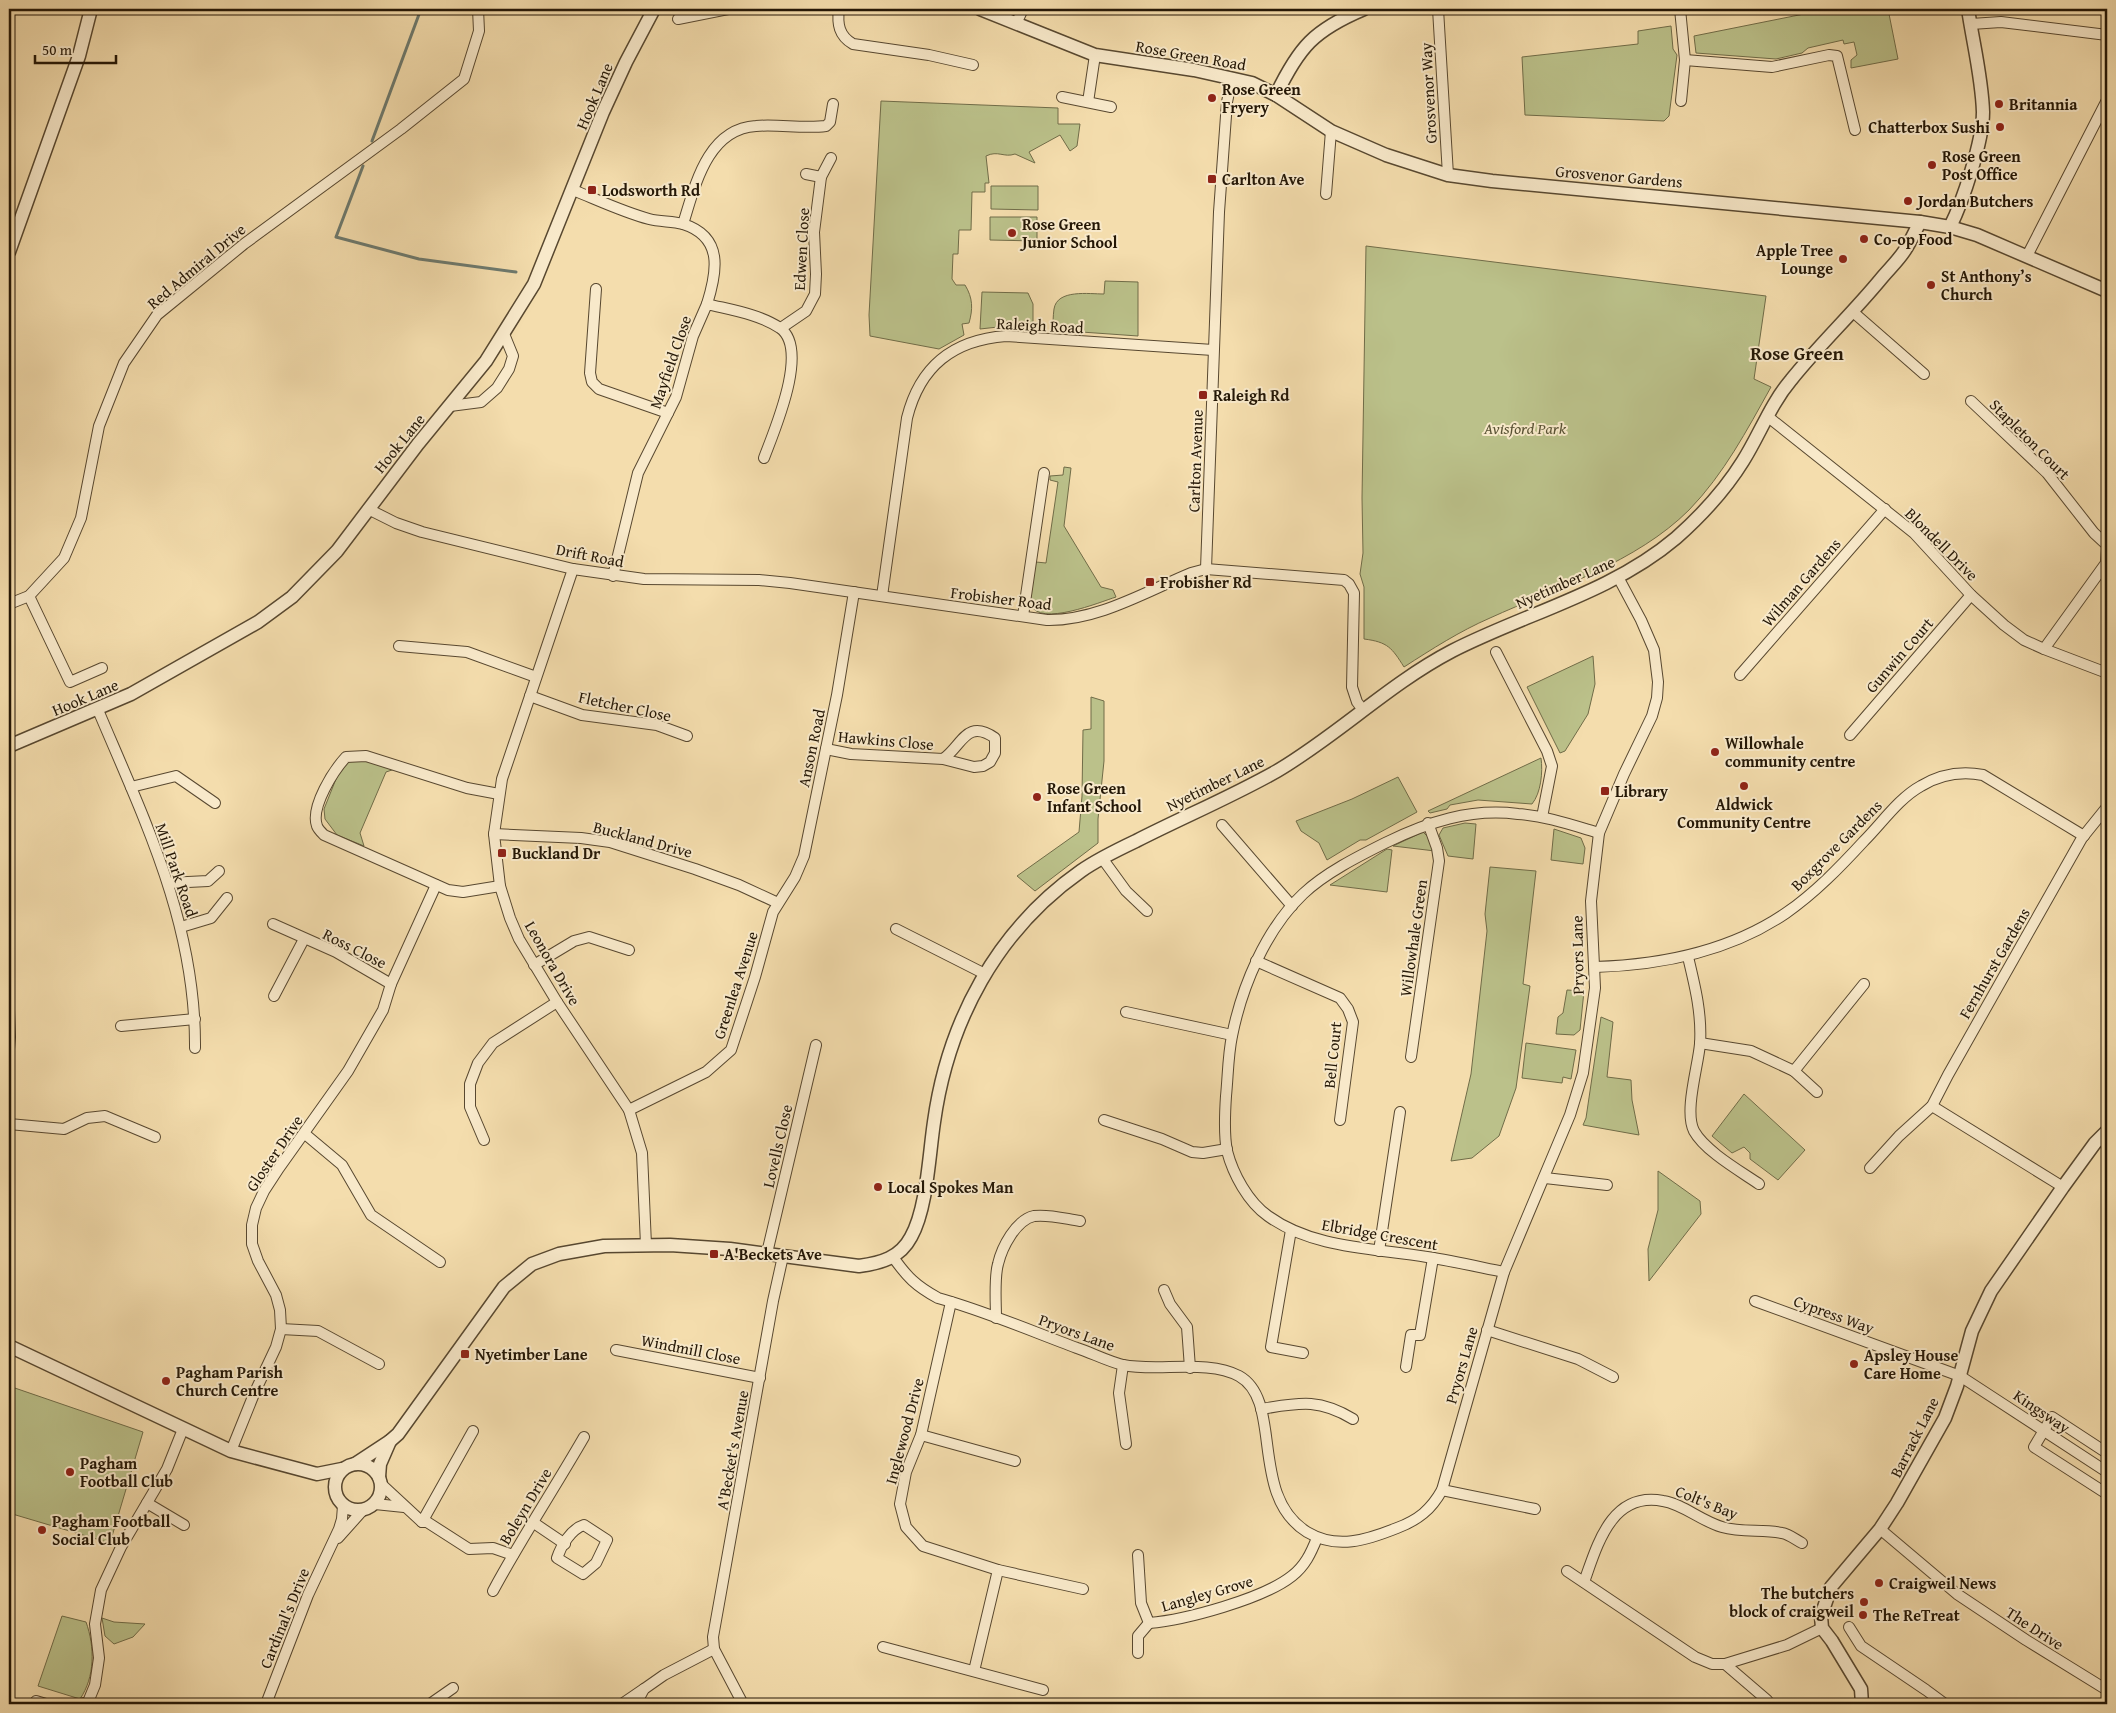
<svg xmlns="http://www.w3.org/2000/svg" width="2116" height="1713" font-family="'Gentium Book Plus',serif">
<rect width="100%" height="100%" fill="#f4ddad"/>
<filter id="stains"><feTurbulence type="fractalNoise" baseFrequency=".004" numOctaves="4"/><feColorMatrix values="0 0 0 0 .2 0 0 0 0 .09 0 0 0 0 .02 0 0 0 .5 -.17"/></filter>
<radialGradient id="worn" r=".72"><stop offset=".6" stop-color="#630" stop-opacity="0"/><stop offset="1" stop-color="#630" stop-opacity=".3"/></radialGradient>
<g fill="#bbc18a" stroke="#706c48">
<path d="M1829 9H1888L1898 59 1851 68V60L1857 55 1854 42 1844 44 1843 40 1808 48 1802 53 1776 59 1696 53 1694 36Z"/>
<path d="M1671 26 1673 49 1677 55 1669 116 1664 121 1525 115 1522 57 1638 44V31Z"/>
<path d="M881 101 1058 108V124H1080L1077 146 1070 151 1060 135 1029 152 1035 163 1015 154C1004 158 998 150 986 156L989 183H985V192H972L971 230H959L958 254H953L952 279 956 285H965C973 298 973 309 969 323L962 324 964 335 939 349 870 336 869 315Z"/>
<path d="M991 186H1038V210L991 209Z"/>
<path d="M990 217H1037V241L990 240Z"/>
<path d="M1366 246 1766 296 1754 379 1771 387C1747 430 1724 474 1689 510 1637 562 1556 588 1490 618 1460 631 1432 649 1404 667 1392 648 1388 642 1364 639V587L1360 574 1363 553 1362 498Z"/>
<path d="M1105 281 1138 282V336L1053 330C1053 323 1053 316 1054 309 1057 289 1089 294 1104 294Z"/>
<path d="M982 292 1028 293 1033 304V329L998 327 980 329Z"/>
<path d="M1064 467 1071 468 1064 526 1101 587 1113 590 1116 597C1100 602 1040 627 1031 605 1027 594 1034 574 1036 562L1046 563 1058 482 1050 480V476L1063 475Z"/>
<path d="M1593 656 1595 684 1588 714 1565 751 1560 753 1527 687Z"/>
<path d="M1091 697 1104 701V761L1098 819V843L1035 891 1017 876 1079 832 1082 796 1083 730 1091 729Z"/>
<path d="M1541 758C1543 772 1541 793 1532 804L1478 800 1450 805 1447 809 1430 813 1428 811Z"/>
<path d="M355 759H364L395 769 386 772 360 833 364 846 337 835 325 819 324 809 340 769 347 763Z"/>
<path d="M1398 777 1417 812 1366 840H1360L1327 860 1319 843 1301 831 1296 821 1352 799Z"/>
<path d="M1465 823 1476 824 1473 859 1448 856 1439 835 1443 828Z"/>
<path d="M1554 829 1581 838 1585 848 1583 864 1551 860Z"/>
<path d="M1423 832 1431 840 1435 851 1393 846Z"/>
<path d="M1387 849 1392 850 1387 892 1330 885Z"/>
<path d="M1490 867 1536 871 1523 984 1530 986 1516 1088 1499 1136 1472 1158 1451 1161 1471 1074 1487 931 1485 914Z"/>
<path d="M1567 990 1584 991 1580 1030 1574 1035 1556 1034 1558 1017 1563 1013Z"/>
<path d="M1601 1017 1613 1022 1607 1077 1631 1080 1632 1100 1639 1135 1583 1125 1586 1118Z"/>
<path d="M1526 1043 1576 1050 1571 1079 1563 1077 1562 1083 1522 1078Z"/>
<path d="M1744 1094 1805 1150 1778 1180 1750 1159V1153L1744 1147 1732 1153 1712 1136Z"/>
<path d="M1658 1171 1700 1201 1701 1214 1649 1281 1648 1249 1658 1210Z"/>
<path d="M9 1386 143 1432 110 1543 9 1513Z"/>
<path d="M62 1616 86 1622C95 1647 95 1677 80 1699L38 1686Z"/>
<path d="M102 1618 114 1622 145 1624 133 1637 114 1644 105 1636Z"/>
</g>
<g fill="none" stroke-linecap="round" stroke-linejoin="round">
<g stroke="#6d796d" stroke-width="3">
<path d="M372 141 421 9"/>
<path d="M363 166 336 237 419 259 516 272"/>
</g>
<g stroke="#584830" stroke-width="12">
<g id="minor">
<path d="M839 9C837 24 839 36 853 44L929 55 973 65"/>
<path d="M1438 9 1448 175"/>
<path d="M1680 9 1685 60 1681 101"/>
<path d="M678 19 728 9"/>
<path d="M1016 24 1023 9"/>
<path d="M1971 24 2001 22 2107 35"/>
<path d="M1685 60 1772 67 1829 55 1837 56 1855 130"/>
<path d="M1062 97 1111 107"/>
<path d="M1088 102 1095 55"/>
<path d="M806 174 821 177"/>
<path d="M573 190C598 200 623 212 649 219 660 222 672 221 683 224 724 237 717 272 707 304"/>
<path d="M1326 194 1331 131"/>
<path d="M683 224C695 186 707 129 756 126 779 124 803 129 826 126L830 122 833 104"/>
<path d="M2027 256 2107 100"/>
<path d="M596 289 590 373 592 382 599 389 668 413"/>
<path d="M1853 312 1924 374"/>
<path d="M781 328 806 311 815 294 816 274 814 232 821 177 831 158"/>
<path d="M1971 401 2047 473 2094 533 2107 545"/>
<path d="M450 406 481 402 497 388 509 369 513 356 504 334"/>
<path d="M1767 416 1914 533 1971 595 2004 625 2024 640 2044 649 2107 673"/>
<path d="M368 509 396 523 422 532 573 569 644 579 759 580 790 583 1047 620C1097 621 1145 592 1191 573L1206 569 1344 580 1349 584 1354 593 1352 687 1357 702 1363 710"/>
<path d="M573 569 502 779 494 834 500 886 510 918 519 939 557 1002 629 1110 642 1153 646 1245"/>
<path d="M1206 569 1219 212 1227 102 1232 78"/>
<path d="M613 576 638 473 676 397 693 336 707 304C731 310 759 314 780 328 810 349 774 431 764 458"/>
<path d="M29 596 70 682 102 668"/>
<path d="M882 596 907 418C920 366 953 340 1006 336L1213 350"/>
<path d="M9 604 29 596 64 558 81 518 99 426 124 363 157 315 244 244 401 129 464 79 479 31 478 9"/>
<path d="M1023 616 1044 473"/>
<path d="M399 646 467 652 536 677"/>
<path d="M2044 649 2106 563 2107 548"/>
<path d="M1496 652 1547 751 1552 766 1542 817"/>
<path d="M1740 675 1885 509"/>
<path d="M530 696 582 715 657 725 687 736"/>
<path d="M98 710C145 821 196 924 195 1048"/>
<path d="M1850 735 1971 595"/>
<path d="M826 749 851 754 943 759 974 767 983 766 990 762 995 753V738C966 718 962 746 943 759"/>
<path d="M131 787 176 776 215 803"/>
<path d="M499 794 467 788 366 756 346 757C334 770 310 807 317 826 318 829 322 833 324 835L448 890 463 892 500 886"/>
<path d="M1222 825 1292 906"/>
<path d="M494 834 581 838 610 842 695 869 739 885 778 903"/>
<path d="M1102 858 1126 891 1147 911"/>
<path d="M168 883 208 881 219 871"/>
<path d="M273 924 336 952 391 984"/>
<path d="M181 927 211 918 227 898"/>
<path d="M896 929 985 974"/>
<path d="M1688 957C1695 986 1702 1014 1700 1044 1698 1067 1684 1111 1694 1131 1705 1151 1740 1171 1759 1184"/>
<path d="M1256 961 1340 998 1348 1009 1353 1022 1340 1120"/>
<path d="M534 965 574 941 589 937 629 950"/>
<path d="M1595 967C1662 965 1729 952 1786 913 1815 893 1840 867 1864 841 1882 823 1899 798 1921 786 1941 774 1962 771 1983 775L2084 836"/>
<path d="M274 996 304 939"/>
<path d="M9 1010 10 1037 9 1049"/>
<path d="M1126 1012 1232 1035"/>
<path d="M121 1026 195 1019"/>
<path d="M1700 1043 1751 1051 1794 1071 1864 984"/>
<path d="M1411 1057 1439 861 1437 848 1428 823"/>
<path d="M1794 1071 1817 1092"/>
<path d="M1932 1106 2063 1187"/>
<path d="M629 1110 706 1072 731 1050 755 977 773 912 795 877 804 856 837 695 854 592"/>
<path d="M1104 1120 1162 1139 1192 1152 1203 1153 1227 1149"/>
<path d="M9 1124 64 1129 87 1118 105 1116 155 1137"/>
<path d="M305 1134 342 1165 371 1215 440 1262"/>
<path d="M484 1140 470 1107V1084L478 1063 493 1043 557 1002"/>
<path d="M1870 1168 1899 1136 1932 1106 1948 1075 2082 838 2107 807"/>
<path d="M1545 1178 1607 1185"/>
<path d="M1291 1230 1271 1347 1303 1353"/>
<path d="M1379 1251 1400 1112"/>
<path d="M767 1253 816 1045"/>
<path d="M893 1257C907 1277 916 1286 938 1298 985 1311 1031 1331 1077 1348 1092 1353 1107 1361 1123 1365 1157 1372 1208 1359 1239 1376 1284 1401 1248 1495 1307 1532 1337 1550 1367 1540 1397 1528 1418 1520 1431 1510 1442 1490L1504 1272 1570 1115 1583 1073 1595 988 1591 901 1599 833 1624 774 1652 716 1657 698 1658 682 1654 650 1641 620 1618 577"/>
<path d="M1504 1272C1479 1267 1453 1261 1427 1257 1374 1248 1314 1249 1268 1216 1248 1202 1233 1174 1227 1151 1224 1136 1225 1111 1226 1096 1228 1076 1228 1055 1232 1036 1242 986 1266 929 1303 894 1325 873 1359 856 1385 843 1428 822 1470 808 1518 814 1546 816 1572 825 1599 833"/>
<path d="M1164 1290 1170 1304 1187 1327 1190 1368"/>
<path d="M1755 1301 1960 1376 2107 1472"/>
<path d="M951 1302 921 1435 906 1472 900 1504 906 1527 923 1546 998 1570 1083 1589"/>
<path d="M996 1318C996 1303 994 1278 998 1264 1002 1247 1016 1220 1034 1216 1049 1214 1066 1219 1080 1221"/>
<path d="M281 1329 318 1331 379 1364"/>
<path d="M1487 1330 1578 1359 1613 1377"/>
<path d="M616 1350 760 1378"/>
<path d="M1123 1365 1119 1393 1126 1444"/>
<path d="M1406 1367 1411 1335H1420L1433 1258"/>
<path d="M1261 1409C1299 1403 1318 1398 1353 1419"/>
<path d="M921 1435 1015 1461"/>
<path d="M231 1451 254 1394 276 1347 281 1329 280 1310 276 1295 258 1261 252 1244V1225L256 1208 264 1191 279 1168 348 1071 383 1010 391 984 436 885"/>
<path d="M2107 1453 2052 1417 2034 1447 2107 1494"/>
<path d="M381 1484 422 1522H427L469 1549 493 1548 513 1555"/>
<path d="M1442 1490 1535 1509"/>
<path d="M147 1503 184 1525"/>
<path d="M375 1504 404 1507"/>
<path d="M422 1522 473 1431"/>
<path d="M534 1523 565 1544"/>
<path d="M584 1525 607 1540 596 1563 583 1574 557 1558C561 1546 571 1529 584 1525Z"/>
<path d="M1880 1529 1957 1594 2026 1640 2107 1690"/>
<path d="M338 1538 363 1510"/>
<path d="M1138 1555 1141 1603 1149 1623C1185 1620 1263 1599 1292 1576 1305 1566 1311 1553 1317 1538"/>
<path d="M1567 1571 1695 1657 1712 1664H1725L1787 1645 1822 1628"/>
<path d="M1584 1582C1597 1546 1611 1491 1663 1501 1683 1504 1701 1521 1722 1527 1742 1533 1762 1529 1782 1533 1789 1534 1796 1540 1802 1543"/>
<path d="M493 1591C521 1539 554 1489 584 1437"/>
<path d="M1849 1627 1861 1646 1926 1690 1945 1704"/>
<path d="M883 1647 1043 1690"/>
<path d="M1138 1653V1636L1149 1623"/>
<path d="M1725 1664 1767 1700 1770 1704"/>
<path d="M974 1671 998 1570"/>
<path d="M36 1701 46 1704"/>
<path d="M80 1704 88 1702 95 1685 99 1658 95 1624 101 1590 121 1547 167 1469 183 1429"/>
<path d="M266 1704 308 1595 339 1529 342 1519 343 1506"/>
<path d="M430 1704 453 1688"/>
<path d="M622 1704 644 1689"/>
<path d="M636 1704 644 1689 664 1675 714 1649"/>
<path d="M743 1704 714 1649 713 1637 773 1301 783 1256"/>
</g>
</g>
<g stroke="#584830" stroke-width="15">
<g id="tertiary">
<path d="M980 9 1095 55 1194 70 1252 83 1276 95 1331 131 1386 155 1448 175 1492 181 1920 222 1950 227 1977 235 2107 291"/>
<path d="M1276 95C1299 47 1314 30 1364 9"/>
<path d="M1950 227C1963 201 1983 141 1983 112 1982 78 1973 43 1968 9"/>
<path d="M9 252 79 56 91 9"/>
<path d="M9 746 131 694 258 622 292 597 337 551 418 444 486 361 534 284 603 112 626 62 654 9"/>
<path d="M9 1346 231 1451 317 1474 342 1469"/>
<circle cx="358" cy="1487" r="23"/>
<path d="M355 1464 390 1441 398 1434 504 1287 532 1264 559 1254 604 1246 670 1245 730 1249 859 1266C881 1263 900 1258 911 1237 927 1209 929 1155 934 1122 948 1021 997 930 1081 871 1098 859 1117 850 1136 841 1183 817 1231 797 1277 771 1338 735 1389 684 1452 651 1526 613 1611 593 1676 538 1702 515 1725 490 1743 461 1760 434 1770 405 1791 380 1819 345 1851 315 1880 280 1888 270 1898 261 1905 250 1911 241 1915 231 1920 222"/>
<path d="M379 1477 380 1464 390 1441"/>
<path d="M1862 1704 1861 1689 1832 1641 1822 1628 1821 1616 1831 1587 1880 1529 1897 1503 1945 1418 1957 1386 1972 1331 1991 1291 2063 1187 2095 1143 2107 1131"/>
</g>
</g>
<use href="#minor" stroke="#f8e9ca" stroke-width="10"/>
<use href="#tertiary" stroke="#f8e9ca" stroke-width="12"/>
</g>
<g fill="#8f2418" stroke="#f8e9ca" stroke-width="2">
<circle cx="1212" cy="98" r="5"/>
<circle cx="1999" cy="104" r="5"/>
<circle cx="2000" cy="127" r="5"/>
<circle cx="1932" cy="165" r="5"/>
<rect x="1207" y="174" width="10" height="10" rx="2.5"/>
<rect x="587" y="185" width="10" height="10" rx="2.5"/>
<circle cx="1908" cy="201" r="5"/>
<circle cx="1012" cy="233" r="5"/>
<circle cx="1864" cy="239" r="5"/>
<circle cx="1843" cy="259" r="5"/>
<circle cx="1931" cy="285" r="5"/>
<rect x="1198" y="390" width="10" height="10" rx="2.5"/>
<rect x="1145" y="577" width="10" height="10" rx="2.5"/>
<circle cx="1715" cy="752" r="5"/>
<circle cx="1744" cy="786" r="5"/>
<rect x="1600" y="786" width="10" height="10" rx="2.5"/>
<circle cx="1037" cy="797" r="5"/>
<rect x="497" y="848" width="10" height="10" rx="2.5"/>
<circle cx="878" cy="1187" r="5"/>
<rect x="709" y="1249" width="10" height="10" rx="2.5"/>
<rect x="460" y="1349" width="10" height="10" rx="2.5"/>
<circle cx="1854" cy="1364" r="5"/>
<circle cx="166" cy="1381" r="5"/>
<circle cx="70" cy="1472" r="5"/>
<circle cx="42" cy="1530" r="5"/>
<circle cx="1879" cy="1583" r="5"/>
<circle cx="1864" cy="1602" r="5"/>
<circle cx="1863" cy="1615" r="5"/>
</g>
<g text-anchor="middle" stroke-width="4" stroke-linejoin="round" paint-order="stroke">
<g font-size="16" fill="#241706" stroke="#f8e9ca">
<text transform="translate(1191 55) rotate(10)" y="6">Rose Green Road</text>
<text transform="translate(1428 93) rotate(-93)" y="6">Grosvenor Way</text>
<text transform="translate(594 96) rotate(-67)" y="6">Hook Lane</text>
<text transform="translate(1619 176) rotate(5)" y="6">Grosvenor Gardens</text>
<text transform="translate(801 249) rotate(-87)" y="6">Edwen Close</text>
<text transform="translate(196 266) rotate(-40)" y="6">Red Admiral Drive</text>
<text transform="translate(1040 325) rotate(3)" y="6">Raleigh Road</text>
<text transform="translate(670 362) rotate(-71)" y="6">Mayfield Close</text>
<text transform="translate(2030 439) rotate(45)" y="6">Stapleton Court</text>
<text transform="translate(399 443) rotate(-51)" y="6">Hook Lane</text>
<text transform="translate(1195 461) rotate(-88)" y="6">Carlton Avenue</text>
<text transform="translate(1942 544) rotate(45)" y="6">Blondell Drive</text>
<text transform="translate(590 555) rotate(11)" y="6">Drift Road</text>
<text transform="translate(1565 582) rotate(-24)" y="6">Nyetimber Lane</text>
<text transform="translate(1801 582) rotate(-49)" y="6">Wilman Gardens</text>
<text transform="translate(1001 598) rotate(7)" y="6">Frobisher Road</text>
<text transform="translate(1899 655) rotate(-49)" y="6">Gunwin Court</text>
<text transform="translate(85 697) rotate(-23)" y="6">Hook Lane</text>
<text transform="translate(625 706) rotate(12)" y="6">Fletcher Close</text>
<text transform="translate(886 740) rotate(5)" y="6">Hawkins Close</text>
<text transform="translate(811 748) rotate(-78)" y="6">Anson Road</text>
<text transform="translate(1215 783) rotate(-26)" y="6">Nyetimber Lane</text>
<text transform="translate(643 839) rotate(15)" y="6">Buckland Drive</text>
<text transform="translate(1836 845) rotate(-45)" y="6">Boxgrove Gardens</text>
<text transform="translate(177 870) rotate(71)" y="6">Mill Park Road</text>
<text transform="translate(1413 938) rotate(-82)" y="6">Willowhale Green</text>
<text transform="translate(355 948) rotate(27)" y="6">Ross Close</text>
<text transform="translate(1577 955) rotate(-91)" y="6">Pryors Lane</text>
<text transform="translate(553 963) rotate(60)" y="6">Leonora Drive</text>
<text transform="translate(1994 963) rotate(-60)" y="6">Fernhurst Gardens</text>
<text transform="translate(735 985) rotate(-72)" y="6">Greenlea Avenue</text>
<text transform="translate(1332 1055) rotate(-84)" y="6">Bell Court</text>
<text transform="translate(777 1146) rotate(-77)" y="6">Lovells Close</text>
<text transform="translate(274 1153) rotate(-56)" y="6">Gloster Drive</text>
<text transform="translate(1380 1234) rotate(10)" y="6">Elbridge Crescent</text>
<text transform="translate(1834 1314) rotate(20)" y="6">Cypress Way</text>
<text transform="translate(1077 1332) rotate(20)" y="6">Pryors Lane</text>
<text transform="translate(691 1349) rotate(11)" y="6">Windmill Close</text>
<text transform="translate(1461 1365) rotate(-74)" y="6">Pryors Lane</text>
<text transform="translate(2042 1411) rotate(34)" y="6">Kingsway</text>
<text transform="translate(904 1431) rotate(-75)" y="6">Inglewood Drive</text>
<text transform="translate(1914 1437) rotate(-63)" y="6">Barrack Lane</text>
<text transform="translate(732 1450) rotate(-80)" y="6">A'Becket's Avenue</text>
<text transform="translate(1707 1502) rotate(22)" y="6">Colt's Bay</text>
<text transform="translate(525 1506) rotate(-59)" y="6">Boleyn Drive</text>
<text transform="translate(1207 1593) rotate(-16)" y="6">Langley Grove</text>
<text transform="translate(284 1618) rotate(-68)" y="6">Cardinal's Drive</text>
<text transform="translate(2035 1628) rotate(33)" y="6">The Drive</text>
</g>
<g font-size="16" font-weight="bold" fill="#241706" stroke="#f8e9ca" text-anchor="start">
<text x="1222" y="95">Rose Green<tspan x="1222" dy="18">Fryery</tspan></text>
<text x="2009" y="110">Britannia</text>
<text x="1990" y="133" text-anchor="end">Chatterbox Sushi</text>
<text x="1942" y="162">Rose Green<tspan x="1942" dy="18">Post Office</tspan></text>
<text x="1222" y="185">Carlton Ave</text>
<text x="602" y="196">Lodsworth Rd</text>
<text x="1918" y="207">Jordan Butchers</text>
<text x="1022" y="230">Rose Green<tspan x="1022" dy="18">Junior School</tspan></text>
<text x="1874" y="245">Co-op Food</text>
<text x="1833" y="256" text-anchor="end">Apple Tree<tspan x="1833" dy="18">Lounge</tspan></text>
<text x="1941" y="282">St Anthony’s<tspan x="1941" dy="18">Church</tspan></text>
<text x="1213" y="401">Raleigh Rd</text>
<text x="1160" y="588">Frobisher Rd</text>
<text x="1725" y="749">Willowhale<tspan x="1725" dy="18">community centre</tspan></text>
<text x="1047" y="794">Rose Green<tspan x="1047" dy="18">Infant School</tspan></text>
<text x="1615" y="797">Library</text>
<text x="1744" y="810" text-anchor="middle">Aldwick<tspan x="1744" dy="18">Community Centre</tspan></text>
<text x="512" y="859">Buckland Dr</text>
<text x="888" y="1193">Local Spokes Man</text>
<text x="724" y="1260">A'Beckets Ave</text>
<text x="475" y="1360">Nyetimber Lane</text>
<text x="1864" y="1361">Apsley House<tspan x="1864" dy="18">Care Home</tspan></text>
<text x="176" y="1378">Pagham Parish<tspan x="176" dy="18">Church Centre</tspan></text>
<text x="80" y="1469">Pagham<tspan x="80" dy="18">Football Club</tspan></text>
<text x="52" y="1527">Pagham Football<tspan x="52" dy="18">Social Club</tspan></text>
<text x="1889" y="1589">Craigweil News</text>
<text x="1854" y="1599" text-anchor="end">The butchers<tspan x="1854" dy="18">block of craigweil</tspan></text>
<text x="1873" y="1621">The ReTreat</text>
</g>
<g font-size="16" font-style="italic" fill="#595234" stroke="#f8e9ca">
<text x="1525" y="434">Avisford Park</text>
</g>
<g font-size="19" font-weight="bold" fill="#241706" stroke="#f8e9ca">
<text x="1797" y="360">Rose Green</text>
</g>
</g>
<rect width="2116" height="1713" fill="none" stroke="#f4ddad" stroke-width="30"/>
<rect x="10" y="10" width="2096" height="1693" fill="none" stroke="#241706" stroke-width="2.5"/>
<rect x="15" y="15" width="2086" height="1683" fill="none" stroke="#241706"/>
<path d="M35 55v8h81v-8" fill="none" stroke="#241706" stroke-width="2.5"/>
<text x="42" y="55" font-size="15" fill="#241706" stroke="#f8e9ca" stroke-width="4" paint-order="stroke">50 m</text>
<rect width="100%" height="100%" filter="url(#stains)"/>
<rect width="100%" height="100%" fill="url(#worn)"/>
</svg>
